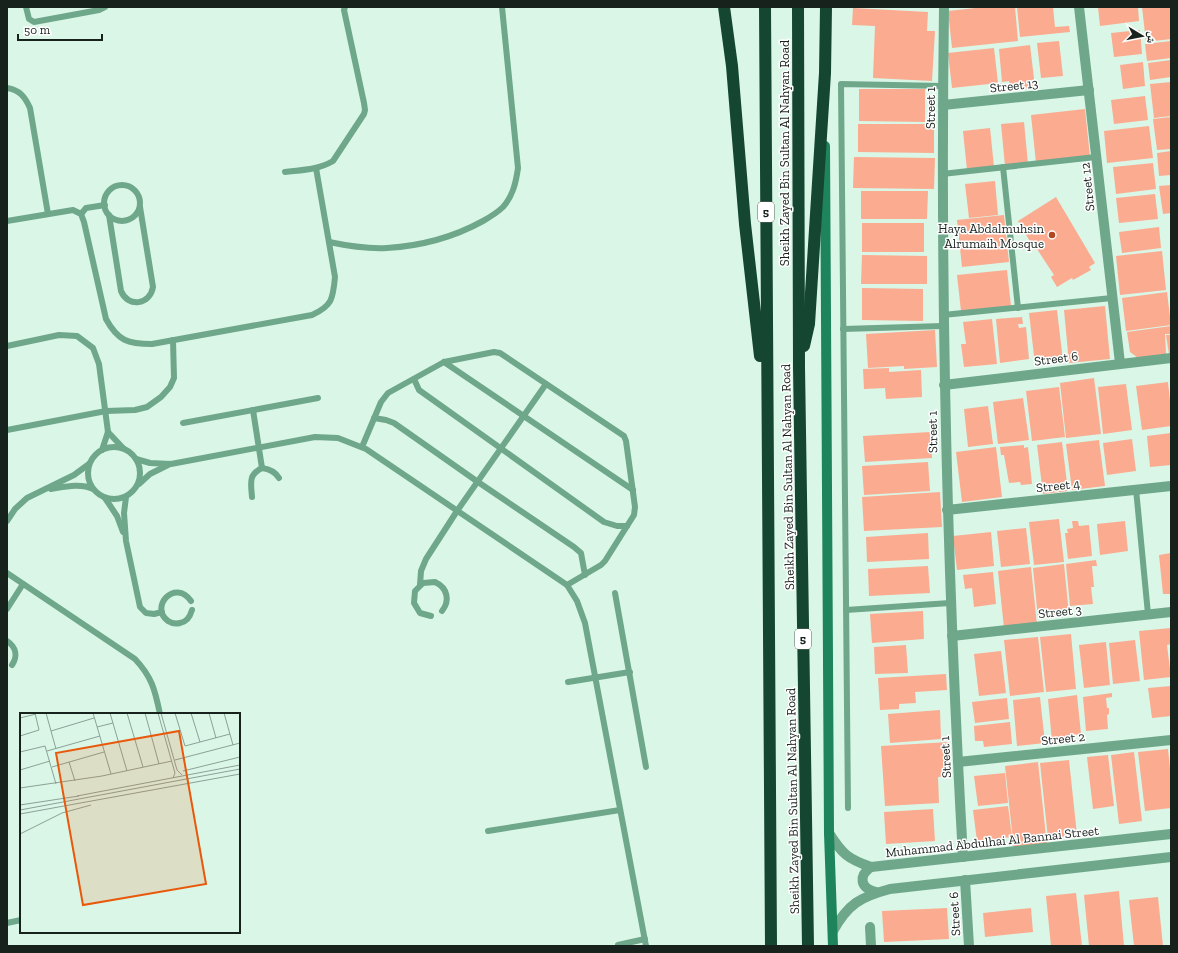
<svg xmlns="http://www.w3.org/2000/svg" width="1178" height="953" font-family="'Zilla Slab','Noto Naskh Arabic',serif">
<rect width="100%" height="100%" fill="#daf6e7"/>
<g fill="#fbab90">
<path d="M985 7H1015L1018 41 952 48 948 11Z"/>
<path d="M1017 7H1053L1055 27 1069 26 1070 32 1020 37Z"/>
<path d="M1098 7H1138L1139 21 1100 26Z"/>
<path d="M1142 7H1171V39L1146 42Z"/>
<path d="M853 8 928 12 927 31H935L932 81 873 78 875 26 852 25Z"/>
<path d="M1140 30 1142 54 1114 57 1111 33Z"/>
<path d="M1059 41 1063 76 1041 78 1037 43Z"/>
<path d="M1171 41V58L1147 61 1145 44Z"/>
<path d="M1030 45 1035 87 1023 89V84L1010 86 1009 81 1002 82 999 49Z"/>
<path d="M994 48 998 83 952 88 948 53Z"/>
<path d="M1171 60V77L1150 80 1148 63Z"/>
<path d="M1143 62 1145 86 1123 89 1120 65Z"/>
<path d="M1171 82V116L1154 118 1150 84Z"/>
<path d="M859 89H925V122L859 121Z"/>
<path d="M1145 96 1148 120 1114 124 1111 100Z"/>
<path d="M1085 109 1090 157 1036 163 1031 115Z"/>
<path d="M1171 117V149L1157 150 1153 119Z"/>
<path d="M1024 122 1028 164 1005 166 1001 124Z"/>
<path d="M858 124H934V153L858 152Z"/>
<path d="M1149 126 1153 158 1107 163 1104 131Z"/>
<path d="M990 128 994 167 967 170 963 131Z"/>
<path d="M1171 151V175L1159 176 1157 153Z"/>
<path d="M854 157 935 158 934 189 853 188Z"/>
<path d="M1153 163 1156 189 1116 194 1113 167Z"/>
<path d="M995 181 998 215 969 218 965 184Z"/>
<path d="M1171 185V213L1163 214 1159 186Z"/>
<path d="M861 191H928L927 219H861Z"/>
<path d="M1155 194 1158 219 1119 223 1116 198Z"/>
<path d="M1056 197 1095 263 1089 267 1091 270 1073 280 1072 278 1057 287 1051 277 1054 275 1037 249 1035 250 1018 221Z"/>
<path d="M1004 215 1009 262 962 267 957 220Z"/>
<rect x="862" y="223" width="62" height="29"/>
<path d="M1159 227 1161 248 1122 253 1119 232Z"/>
<path d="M1162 251 1166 290 1120 295 1116 256Z"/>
<path d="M862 255 927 256V284H861Z"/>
<path d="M1007 270 1011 306 961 311 957 275Z"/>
<path d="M862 288 923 289V321L862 320Z"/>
<path d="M1167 292 1171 325 1126 331 1122 298Z"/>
<path d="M1105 306 1110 359 1069 363 1064 310Z"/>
<path d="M1057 310 1063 361 1035 364 1029 313Z"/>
<path d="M1022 317 1023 324H1018L1019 328 1026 327 1029 359 1000 363 996 319Z"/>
<path d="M992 319 997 364 964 367 961 344H966L963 322Z"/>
<path d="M1171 326V334H1165L1166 354 1138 358 1130 352 1127 332Z"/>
<path d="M935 330 937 367 904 369V366L868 368 866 334Z"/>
<path d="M1166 335H1171V354H1169Z"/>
<path d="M889 368V372L921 370 922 397 886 399 885 388 864 389 863 369Z"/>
<path d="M1094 378 1101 434 1066 438 1060 383Z"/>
<path d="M1168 382 1171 410V426L1142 430 1136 386Z"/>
<path d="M1126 384 1132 430 1103 434 1098 387Z"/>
<path d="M1059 387 1065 437 1032 441 1026 391Z"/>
<path d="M1023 398 1029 440 998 444 993 402Z"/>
<path d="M988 406 993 444 968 447 964 409Z"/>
<path d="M930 432 932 458 865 462 863 436Z"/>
<path d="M1171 433V465L1150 467 1147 436Z"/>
<path d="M1132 439 1136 471 1107 475 1103 443Z"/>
<path d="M1099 440 1105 486 1072 490 1066 444Z"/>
<path d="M1062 442 1068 491 1043 494 1037 445Z"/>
<path d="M1024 445V448L1028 447 1032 484 1021 485 1020 482 1009 483 1004 455H1001L1000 447Z"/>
<path d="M996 447 1002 497 962 502 956 452Z"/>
<path d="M928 462 930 491 864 495 862 466Z"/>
<path d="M940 492 942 527 864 531 862 497Z"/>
<path d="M1059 519 1064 562 1034 565 1029 522Z"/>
<path d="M1072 521H1078L1079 526 1089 525 1092 556 1068 559 1065 533H1068L1067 529 1073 528Z"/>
<path d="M1125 521 1128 551 1100 555 1097 524Z"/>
<path d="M1026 528 1030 564 1001 567 997 531Z"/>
<path d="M991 532 994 566 957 570 953 536Z"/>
<path d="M928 533 929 559 867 562 866 537Z"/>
<path d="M1171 553V594H1163L1159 555Z"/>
<path d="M1096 560 1097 566H1092L1094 587H1091L1093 604 1070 606 1066 564Z"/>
<path d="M1064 564 1069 615 1038 618 1033 568Z"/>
<path d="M928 566 930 593 869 596 868 569Z"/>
<path d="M1031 567 1037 625 1004 628 998 571Z"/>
<path d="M993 572 996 604 974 607 972 588 965 589 963 575Z"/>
<path d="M923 611 924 639 872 643 870 614Z"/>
<path d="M1171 628V644L1167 645 1171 677 1144 680 1139 631Z"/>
<path d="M1071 634 1076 689 1046 692 1040 637Z"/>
<path d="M1038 637 1044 692 1010 696 1004 640Z"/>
<path d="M1135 640 1140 681 1113 684 1109 643Z"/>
<path d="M1106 642 1110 685 1084 688 1079 645Z"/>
<path d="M906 645 908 673 875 674 874 647Z"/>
<path d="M1001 651 1006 693 979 696 974 654Z"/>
<path d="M946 674 947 690 915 692 916 703 899 704V709L880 710 878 678Z"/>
<path d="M1171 686V716L1152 718 1148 688Z"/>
<path d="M1112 693V697L1106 698 1107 708H1109V714L1107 715 1108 729 1086 731 1083 697Z"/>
<path d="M1077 695 1081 734 1066 736 1067 740 1052 741 1048 699Z"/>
<path d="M1040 697 1045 743 1017 746 1013 700Z"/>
<path d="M1007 698 1009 719 975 723 972 702Z"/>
<path d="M940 710 941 739 890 743 888 714Z"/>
<path d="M1010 722 1012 744 984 747 983 741H975L974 726Z"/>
<path d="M949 742 951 776 938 777 939 803 885 806 881 746Z"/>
<path d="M1168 749 1171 778V808L1145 811 1138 752Z"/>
<path d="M1134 752 1142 821 1119 824 1111 755Z"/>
<path d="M1108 755 1114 806 1093 809 1087 757Z"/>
<path d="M1069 760 1077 835 1048 838 1040 763Z"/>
<path d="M1038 762 1047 846 1014 850 1005 766Z"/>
<path d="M1005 773 1008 803 978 806 974 776Z"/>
<path d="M1008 806 1012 837 977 841 973 810Z"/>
<path d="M933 809 935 841 886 844 884 812Z"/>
<path d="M1119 891 1124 946H1089L1084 895Z"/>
<path d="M1076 893 1082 946H1051L1046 896Z"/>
<path d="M1158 897 1163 946H1134L1129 900Z"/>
<path d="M947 908 949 939 884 942 882 911Z"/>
<path d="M1031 908 1033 932 985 937 983 913Z"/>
</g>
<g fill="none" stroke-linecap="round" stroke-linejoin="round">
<g stroke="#6fa78b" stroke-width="6">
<path d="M26 7 29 19 34 22 99 10 105 7"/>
<path d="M7 88C20 90 25 97 30 108L48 214"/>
<path d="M1003 167 1018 308"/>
<path d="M285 172C301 170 318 170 333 161L364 114 365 110 364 103 344 10 345 7"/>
<path d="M942 174 1096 157"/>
<circle cx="122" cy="203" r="18"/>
<path d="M81 214 86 208 105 205"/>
<path d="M109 215 121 291C128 308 150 305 153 287L140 207"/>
<path d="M7 221 73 210 81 214 84 222 106 319C118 341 128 344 152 344L312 315C332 306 333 299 335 277L316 168"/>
<path d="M329 242C348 246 367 249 387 248 420 246 454 237 483 221 490 217 497 213 503 207 513 196 516 182 518 168L502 7"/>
<path d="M943 315 1112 298"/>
<path d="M843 329 943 326"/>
<path d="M7 346 59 335 77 336 93 348 99 364 108 432 102 450"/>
<path d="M444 362 633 490"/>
<path d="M414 379 419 390 604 522 617 526H627"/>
<path d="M253 410 262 468"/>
<path d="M374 418 386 420 394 423 478 482 574 547 581 553 585 575"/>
<path d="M183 423 318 398"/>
<path d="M7 430 106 411 135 410 147 407 161 397 170 387 174 378 173 340"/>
<path d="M108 432 123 448"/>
<circle cx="114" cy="473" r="26"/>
<path d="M362 447 381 402 388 393 444 362 494 352 500 353 624 436 626 441 635 507 634 515 605 561 601 565 567 585"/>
<path d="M136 459 150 463 171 464 315 437 338 438 366 449 567 585 577 601 585 623 646 946"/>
<path d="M139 484 150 474 170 464"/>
<path d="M51 489C64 487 80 483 93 489"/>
<path d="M1136 489 1148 614"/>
<path d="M126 497 124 513 126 541 140 607 146 613 154 614 162 612"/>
<path d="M252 497C251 483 248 475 262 468 269 469 275 471 279 478"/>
<path d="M105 498 117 516 123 532"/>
<path d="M7 521 15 509 27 498 74 475 89 464"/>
<path d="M7 573 135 659C152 677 155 690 160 714"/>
<path d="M420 585 421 571 426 559 457 511 546 384"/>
<path d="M615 593 646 767"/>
<path d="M191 601C175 578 149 607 168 621 171 623 176 624 180 623 187 622 190 617 192 610"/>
<path d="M7 609 23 584"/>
<path d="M846 610 950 603"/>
<path d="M431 616 420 613 414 603 415 591 423 583 435 582C448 588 450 601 442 611"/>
<path d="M7 641C16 647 18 656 12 665"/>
<path d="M568 682 630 672"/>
<path d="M848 808 841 84 943 86"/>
<path d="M488 831 620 810"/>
<path d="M7 923 21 920"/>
<path d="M618 945 645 939"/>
</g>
<g stroke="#6fa78b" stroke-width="10">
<path d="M944 7C940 291 947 574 963 857"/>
<path d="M1079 7 1120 363"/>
<path d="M943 105 1089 90"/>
<path d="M944 385 1171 358"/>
<path d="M947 510 1171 486"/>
<path d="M952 636 1171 612"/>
<path d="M958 762 1171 740"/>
<path d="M965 880 969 946"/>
<path d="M870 927 871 946"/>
</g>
<g stroke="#6fa78b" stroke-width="10">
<path d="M829 833C842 854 848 859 871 867L1171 834"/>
<path d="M871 867C858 876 860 888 876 892"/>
<path d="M833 931C848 904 860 897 890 889L1171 857"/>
</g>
<path stroke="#1d845c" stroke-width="10" d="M825 146 829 833 833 946"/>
<g stroke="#144631" stroke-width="12">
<path d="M724 7 732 66 745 224 760 356"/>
<path d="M765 7 771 946"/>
<path d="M798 7 799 367 808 946"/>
<path d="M804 346 809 324 825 73 826 7"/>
</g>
</g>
<circle fill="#af4823" stroke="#fff" stroke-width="1.5" cx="1052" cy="235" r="4"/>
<g text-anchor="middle" stroke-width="3" stroke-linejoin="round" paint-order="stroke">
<g fill="#fff" stroke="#5d6461" stroke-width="1">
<rect x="758" y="202" width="16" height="20" rx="3"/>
<rect x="795" y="629" width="16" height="20" rx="3"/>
</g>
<g font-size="12" font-weight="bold" fill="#18221d">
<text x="766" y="216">5</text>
<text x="803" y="643">5</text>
</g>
<g font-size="13" fill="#18221d" stroke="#fff">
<text transform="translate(1014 85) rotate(-6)" y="5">Street 13</text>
<text transform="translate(930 108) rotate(-90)" y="5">Street 1</text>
<text transform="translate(784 153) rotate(-90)" y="5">Sheikh Zayed Bin Sultan Al Nahyan Road</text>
<text transform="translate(1087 187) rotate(-96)" y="5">Street 12</text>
<text transform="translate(1056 358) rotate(-7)" y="5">Street 6</text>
<text transform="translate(932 432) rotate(-91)" y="5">Street 1</text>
<text transform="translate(787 477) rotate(-91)" y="5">Sheikh Zayed Bin Sultan Al Nahyan Road</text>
<text transform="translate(1058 485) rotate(-6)" y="5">Street 4</text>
<text transform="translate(1060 611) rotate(-6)" y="5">Street 3</text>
<text transform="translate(1063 738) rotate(-6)" y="5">Street 2</text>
<text transform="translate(945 757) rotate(-93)" y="5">Street 1</text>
<text transform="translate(792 801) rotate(-91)" y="5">Sheikh Zayed Bin Sultan Al Nahyan Road</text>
<text transform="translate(992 841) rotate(-6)" y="5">Muhammad Abdulhai Al Bannai Street</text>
<text transform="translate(954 914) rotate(-93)" y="5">Street 6</text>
</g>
<g font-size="13" fill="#18221d" stroke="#fff" text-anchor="end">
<text x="1044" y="233">Haya Abdalmuhsin<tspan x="1044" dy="15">Alrumaih Mosque</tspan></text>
</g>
</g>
<g transform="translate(20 713)">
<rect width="220" height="220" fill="#daf6e7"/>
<path fill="none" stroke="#8ca196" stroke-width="1" d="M26 0 36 36M73 0 91 61M90 0 107 58M107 0 123 54M125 0 139 51M138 0 155 60 153 65M141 0 157 57 162 62M155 0 165 33 210 21M171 0 180 29M189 0 196 25M204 0 213 32M0 5 16 1M77 14 93 10M31 18 74 5M0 23 19 17 15 0M27 38 80 23M0 39 25 33 36 71M155 47 220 30M49 49 55 68M32 54 84 39M0 57 30 48M163 58 220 44M0 75 82 63 152 48M57 83 220 52M0 92 59 83M0 97 220 56M0 101 220 61M0 121 42 100 71 92"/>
<path fill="#e8590c" fill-opacity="0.15" stroke="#e8590c" stroke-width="2" d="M159 18 186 171 63 192 36 40Z"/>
<rect width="220" height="220" fill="none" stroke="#18221d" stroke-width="2"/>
</g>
<rect width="1178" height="953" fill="none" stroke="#18221d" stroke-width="16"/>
<g transform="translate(1142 36) rotate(100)" stroke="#ffffff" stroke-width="3" paint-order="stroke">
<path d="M0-3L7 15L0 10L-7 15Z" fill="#18221d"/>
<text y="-6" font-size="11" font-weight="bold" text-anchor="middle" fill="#18221d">ش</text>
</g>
<path d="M18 34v6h84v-6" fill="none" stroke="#18221d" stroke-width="2"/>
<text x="24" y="34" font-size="12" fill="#18221d" stroke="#ffffff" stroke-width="3" paint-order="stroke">50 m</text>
</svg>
